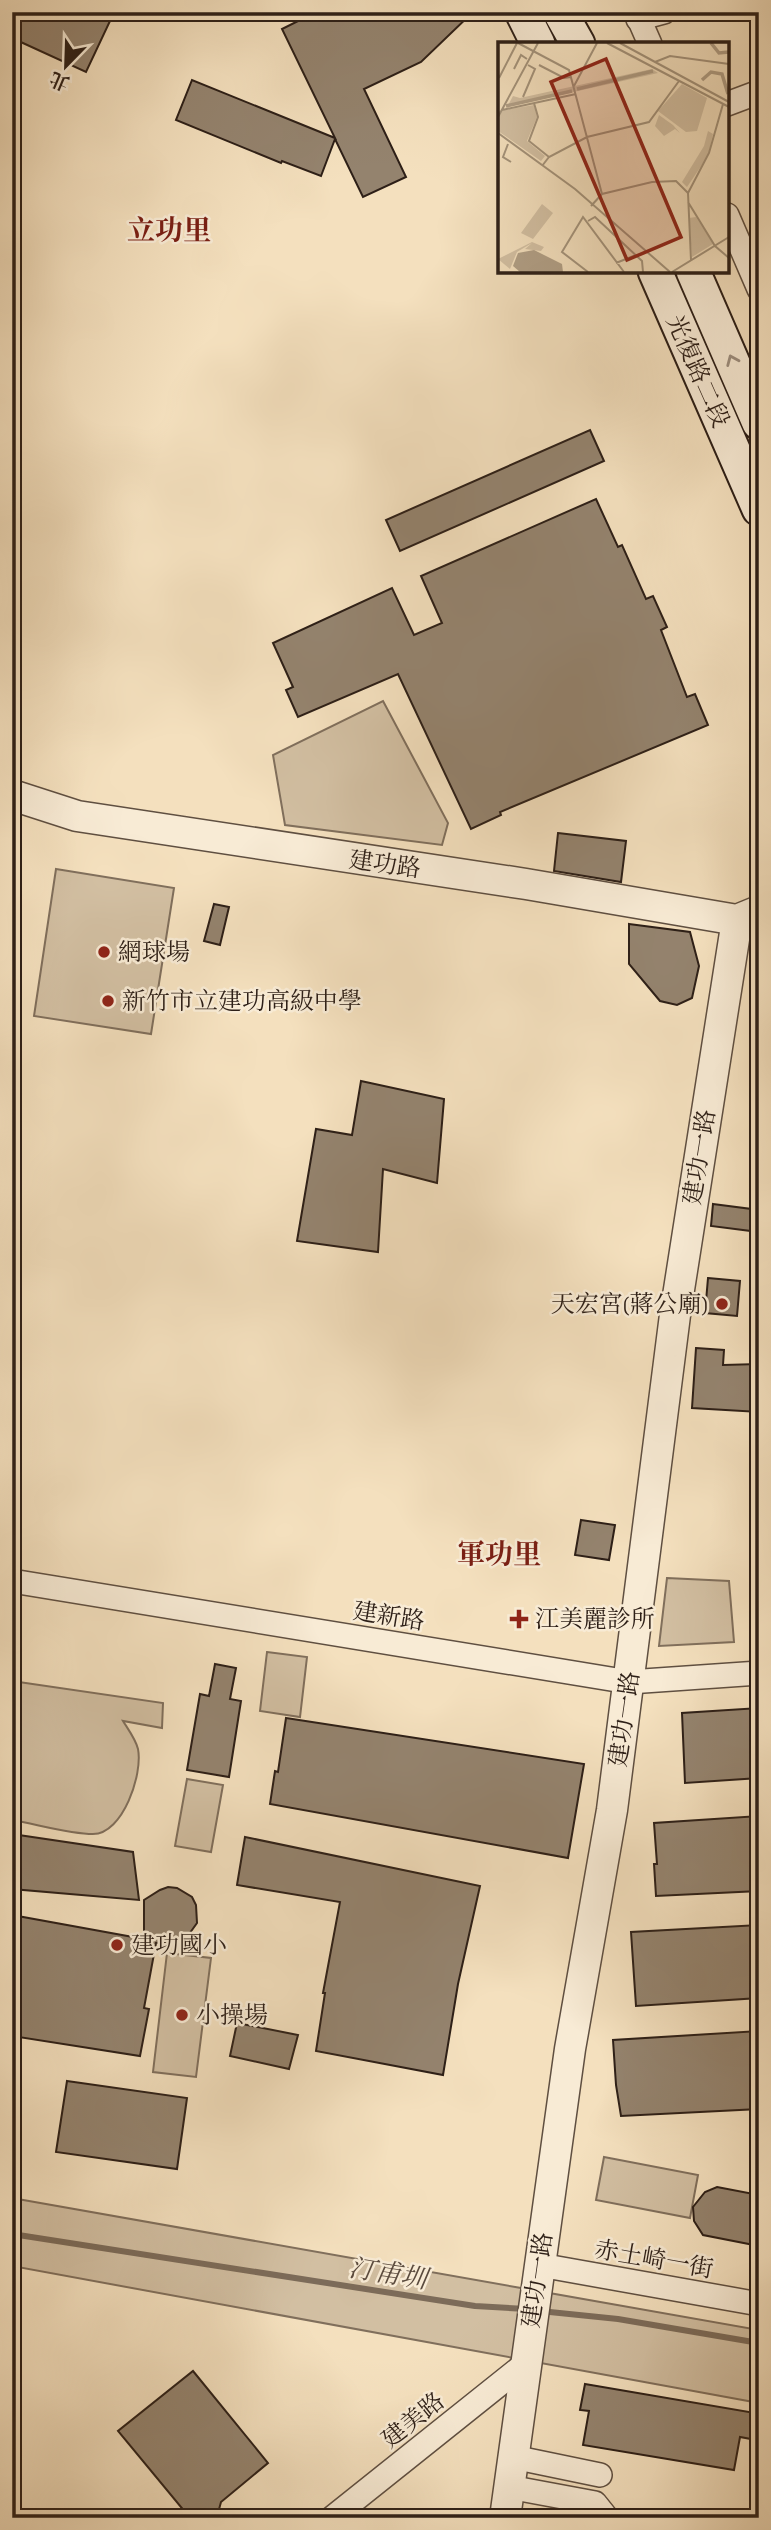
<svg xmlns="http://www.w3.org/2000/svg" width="771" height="2530" font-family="Alegreya,'Noto Serif TC',serif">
<rect width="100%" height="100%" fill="#f4e0be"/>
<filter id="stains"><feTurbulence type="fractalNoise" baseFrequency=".00286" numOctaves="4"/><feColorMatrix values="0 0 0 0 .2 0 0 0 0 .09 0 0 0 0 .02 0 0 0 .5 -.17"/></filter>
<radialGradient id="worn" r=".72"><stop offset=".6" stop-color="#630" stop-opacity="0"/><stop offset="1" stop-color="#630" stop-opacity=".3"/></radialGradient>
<g fill="#d2bfa2" stroke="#806f5c" stroke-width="2">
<path d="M383 701 448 823 442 845 285 825 273 755Z"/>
<path d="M56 869 174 888 151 1034 34 1016Z"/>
<path d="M667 1578 729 1581 734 1642 659 1646Z"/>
<path d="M267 1652 307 1657 300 1717 260 1711Z"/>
<path d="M12 1681 163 1703 162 1728 123 1721C128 1729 136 1740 138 1749 143 1774 123 1834 93 1834 70 1834 36 1824 12 1820Z"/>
<path d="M187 1779 223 1785 211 1852 175 1846Z"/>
<path d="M167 1953 211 1958 196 2077 153 2072Z"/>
<path d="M604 2157 698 2175 690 2218 596 2200Z"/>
<path d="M12 2198 759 2330V2403L12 2266Z"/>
</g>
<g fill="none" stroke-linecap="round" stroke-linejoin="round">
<g stroke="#7c6b59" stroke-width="6">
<path d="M12 2234 475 2306 526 2309"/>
<path d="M540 2311 618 2319 759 2343"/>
</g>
</g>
<g fill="#94836e" stroke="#2d1f17" stroke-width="2">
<path d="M12 12H91L110 21 86 72 12 38Z"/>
<path d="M316 12H473L421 62 364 89 406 177 363 197 335 139 321 176 282 161 281 163 176 120 192 80 335 138 282 29Z"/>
<path d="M590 430 604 461 400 551 386 520Z"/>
<path d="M596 499 618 547 622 545 646 599 653 596 667 627 661 630 687 697 695 694 708 725 500 812 501 815 471 829 398 674 298 717 286 690 293 687 273 643 392 588 414 635 442 623 421 576Z"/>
<path d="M558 833 626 841 621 882 554 871Z"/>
<path d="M214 904 229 907 220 945 204 941Z"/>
<path d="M629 924 690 932 699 966 692 998 677 1005 660 1001 629 964Z"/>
<path d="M361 1081 444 1099 437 1183 383 1169 378 1252 297 1241 316 1129 352 1135Z"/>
<path d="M713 1204 759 1210V1232L711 1226Z"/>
<path d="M708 1278 740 1281 737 1316 705 1313Z"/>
<path d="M696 1348 724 1350 723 1365 759 1364V1412L692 1408Z"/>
<path d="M581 1520 615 1525 609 1560 575 1555Z"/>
<path d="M215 1664 236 1668 230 1699 241 1701 229 1777 187 1770 200 1694 209 1696Z"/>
<path d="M759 1708V1778L685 1783 682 1713Z"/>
<path d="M286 1718 584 1764 568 1858 270 1804 275 1771 278 1772Z"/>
<path d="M759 1816V1891L656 1896 654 1864H657L654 1823Z"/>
<path d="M12 1834 133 1852 139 1900 12 1889Z"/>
<path d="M245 1837 480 1886 458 1984 443 2075 316 2051 325 1993H323L340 1902 237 1885Z"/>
<path d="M168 1887 177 1888 192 1897 196 1905 197 1923 187 1937 179 1940 156 1943 144 2008 149 2009 140 2056 12 2036V1915L144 1939V1900L160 1890Z"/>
<path d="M759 1925V1998L636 2006 631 1932Z"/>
<path d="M237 2023 298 2035 289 2069 230 2056Z"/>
<path d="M759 2031V2109L621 2116 616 2085 613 2040Z"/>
<path d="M67 2081 187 2098 177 2169 56 2152Z"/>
<path d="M717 2187 759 2195V2246L703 2235 694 2221 693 2207 705 2192Z"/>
<path d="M193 2371 268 2463 221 2502 218 2513 212 2516 202 2518H190L118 2431Z"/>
<path d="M585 2384 755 2413 751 2439 740 2437 734 2470 583 2445 589 2411 580 2410Z"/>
</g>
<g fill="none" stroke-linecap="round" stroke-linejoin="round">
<g stroke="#5f4f41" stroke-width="26">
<g id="minor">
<path d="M636 12 650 44"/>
<path d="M638 19 664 12"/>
<path d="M727 104 759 92"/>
<path d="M727 215 759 289"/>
<path d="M12 1581 629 1682 759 1673"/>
<path d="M540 2265 759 2304"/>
<path d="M513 2457 600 2475"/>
<path d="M509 2487 595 2503 607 2518"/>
<path d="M332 2518 526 2363"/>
</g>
</g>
<g stroke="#5f4f41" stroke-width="33">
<g id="tertiary">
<path d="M12 795 77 816 526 884 737 920 759 911"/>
<path d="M505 2518 570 2049 612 1810 675 1315 737 920"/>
</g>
</g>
<g stroke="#2d1f17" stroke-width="37">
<g id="secondary">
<path d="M522 12 538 44"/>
<path d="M560 12 578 44"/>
<path d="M655 271 759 509"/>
<path d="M693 271 759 423"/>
</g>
</g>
<use href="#minor" stroke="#f8ebd5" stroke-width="23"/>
<use href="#tertiary" stroke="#f8ebd5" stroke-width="30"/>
<use href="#secondary" stroke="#f8ebd5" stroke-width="33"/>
</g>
<defs><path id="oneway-chevron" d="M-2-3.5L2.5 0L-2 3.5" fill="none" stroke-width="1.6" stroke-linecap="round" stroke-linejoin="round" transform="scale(1.75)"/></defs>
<use stroke="#9d8f80" href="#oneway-chevron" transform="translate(732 360) rotate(-113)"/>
<g fill="#8f2418" stroke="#f8ebd5" stroke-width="2.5">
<circle cx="104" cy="952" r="7"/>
<circle cx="108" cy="1001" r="7"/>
<circle cx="722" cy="1304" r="7"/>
<path d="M515.5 1608.5h7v7h7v7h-7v7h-7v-7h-7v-7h7z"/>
<circle cx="117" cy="1945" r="7"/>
<circle cx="182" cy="2015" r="7"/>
</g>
<g text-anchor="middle" stroke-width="5" stroke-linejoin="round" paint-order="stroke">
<g font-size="24" fill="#2d1f17" stroke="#f8ebd5">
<text transform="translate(698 371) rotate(66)" y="8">光復路二段</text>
<text transform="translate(385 864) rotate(8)" y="8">建功路</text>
<text transform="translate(699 1157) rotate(-81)" y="8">建功一路</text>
<text transform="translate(389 1616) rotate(9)" y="8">建新路</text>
<text transform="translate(624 1719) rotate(-82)" y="8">建功一路</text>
<text transform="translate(654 2259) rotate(10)" y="8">赤土崎一街</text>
<text transform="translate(537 2280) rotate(-82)" y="8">建功一路</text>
<text transform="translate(413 2420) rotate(-39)" y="8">建美路</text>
</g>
<g font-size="24" fill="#2d1f17" stroke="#f8ebd5" text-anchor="start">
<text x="118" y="960">網球場</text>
<text x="122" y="1009">新竹市立建功高級中學</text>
<text x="708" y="1312" text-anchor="end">天宏宮(蔣公廟)</text>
<text x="535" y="1627">江美麗診所</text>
<text x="131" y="1953">建功國小</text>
<text x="196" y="2023">小操場</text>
</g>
<g font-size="26" font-style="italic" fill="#5b4b3e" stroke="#f8ebd5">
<text transform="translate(388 2273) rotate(9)" y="9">汀甫圳</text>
</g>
<g font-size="28" font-weight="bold" fill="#7a1f14" stroke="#f8ebd5">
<text x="169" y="240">立功里</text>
<text x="499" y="1564">軍功里</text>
</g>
</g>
<g transform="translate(498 42)">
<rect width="231" height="231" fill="#f4e0be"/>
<path d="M154 27 160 31 9 65 15 54 22 56ZM184 42 209 56 199 89 188 90 160 69ZM36 63 39 75 29 99 47 114 43 119 0 89V69ZM161 73 175 83 182 91 177 87 166 94 157 84ZM210 89 215 92 210 114 189 145 184 140 206 104ZM44 162 55 171 35 197 23 191ZM198 175 215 202 194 215 191 176ZM34 200 46 205 43 209 27 207 34 201 19 210 12 227 0 217Z" fill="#d2bfa2"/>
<path d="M36 208 64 222 65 230H22L15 224 20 211Z" fill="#b09e85"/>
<path fill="none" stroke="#b09e85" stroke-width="3.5" d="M213 1 221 11 231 10M204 38 213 30 224 32 230 52M79 47 155 29M8 64 74 49"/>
<path fill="none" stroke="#a4937b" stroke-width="2" d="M20 1 71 28 104 152M109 1 231 65M122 1 231 60M157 20 172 14 231 22M41 23 66 36 73 35M16 27 23 13 29 17M1 36 19 1M76 44 99 1M25 55 37 27 30 23M36 61 40 75 31 99 51 115M4 68 78 52M0 75 40 1M0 91 77 147 172 230M10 102 5 115 13 120M44 124 51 115 89 95 151 80 181 39M190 160 217 204 231 216M93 164 104 152 154 140 178 139 190 151M90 179 97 175 144 219 145 230M193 218 190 151 211 111 225 62M118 221 138 213M90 230 64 210 85 175 126 230M174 230 231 195"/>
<path fill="#8f2418" fill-opacity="0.15" stroke="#8f2418" stroke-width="3.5" d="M108 17 183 195 129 218 53 40Z"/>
<rect width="231" height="231" fill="none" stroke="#2d1f17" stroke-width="3.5"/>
</g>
<rect width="771" height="2530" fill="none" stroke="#f4e0be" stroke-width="42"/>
<rect x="14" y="14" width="743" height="2502" fill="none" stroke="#2d1f17" stroke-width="3.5"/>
<rect x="21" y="21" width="729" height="2488" fill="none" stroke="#2d1f17" stroke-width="2"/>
<g transform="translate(66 66) rotate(203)" stroke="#f8ebd5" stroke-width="5" paint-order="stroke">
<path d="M0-5L12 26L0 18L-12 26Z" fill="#2d1f17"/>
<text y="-10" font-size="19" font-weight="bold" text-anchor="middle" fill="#2d1f17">北</text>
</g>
<rect width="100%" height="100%" filter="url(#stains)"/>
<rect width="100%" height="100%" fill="url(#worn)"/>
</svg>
